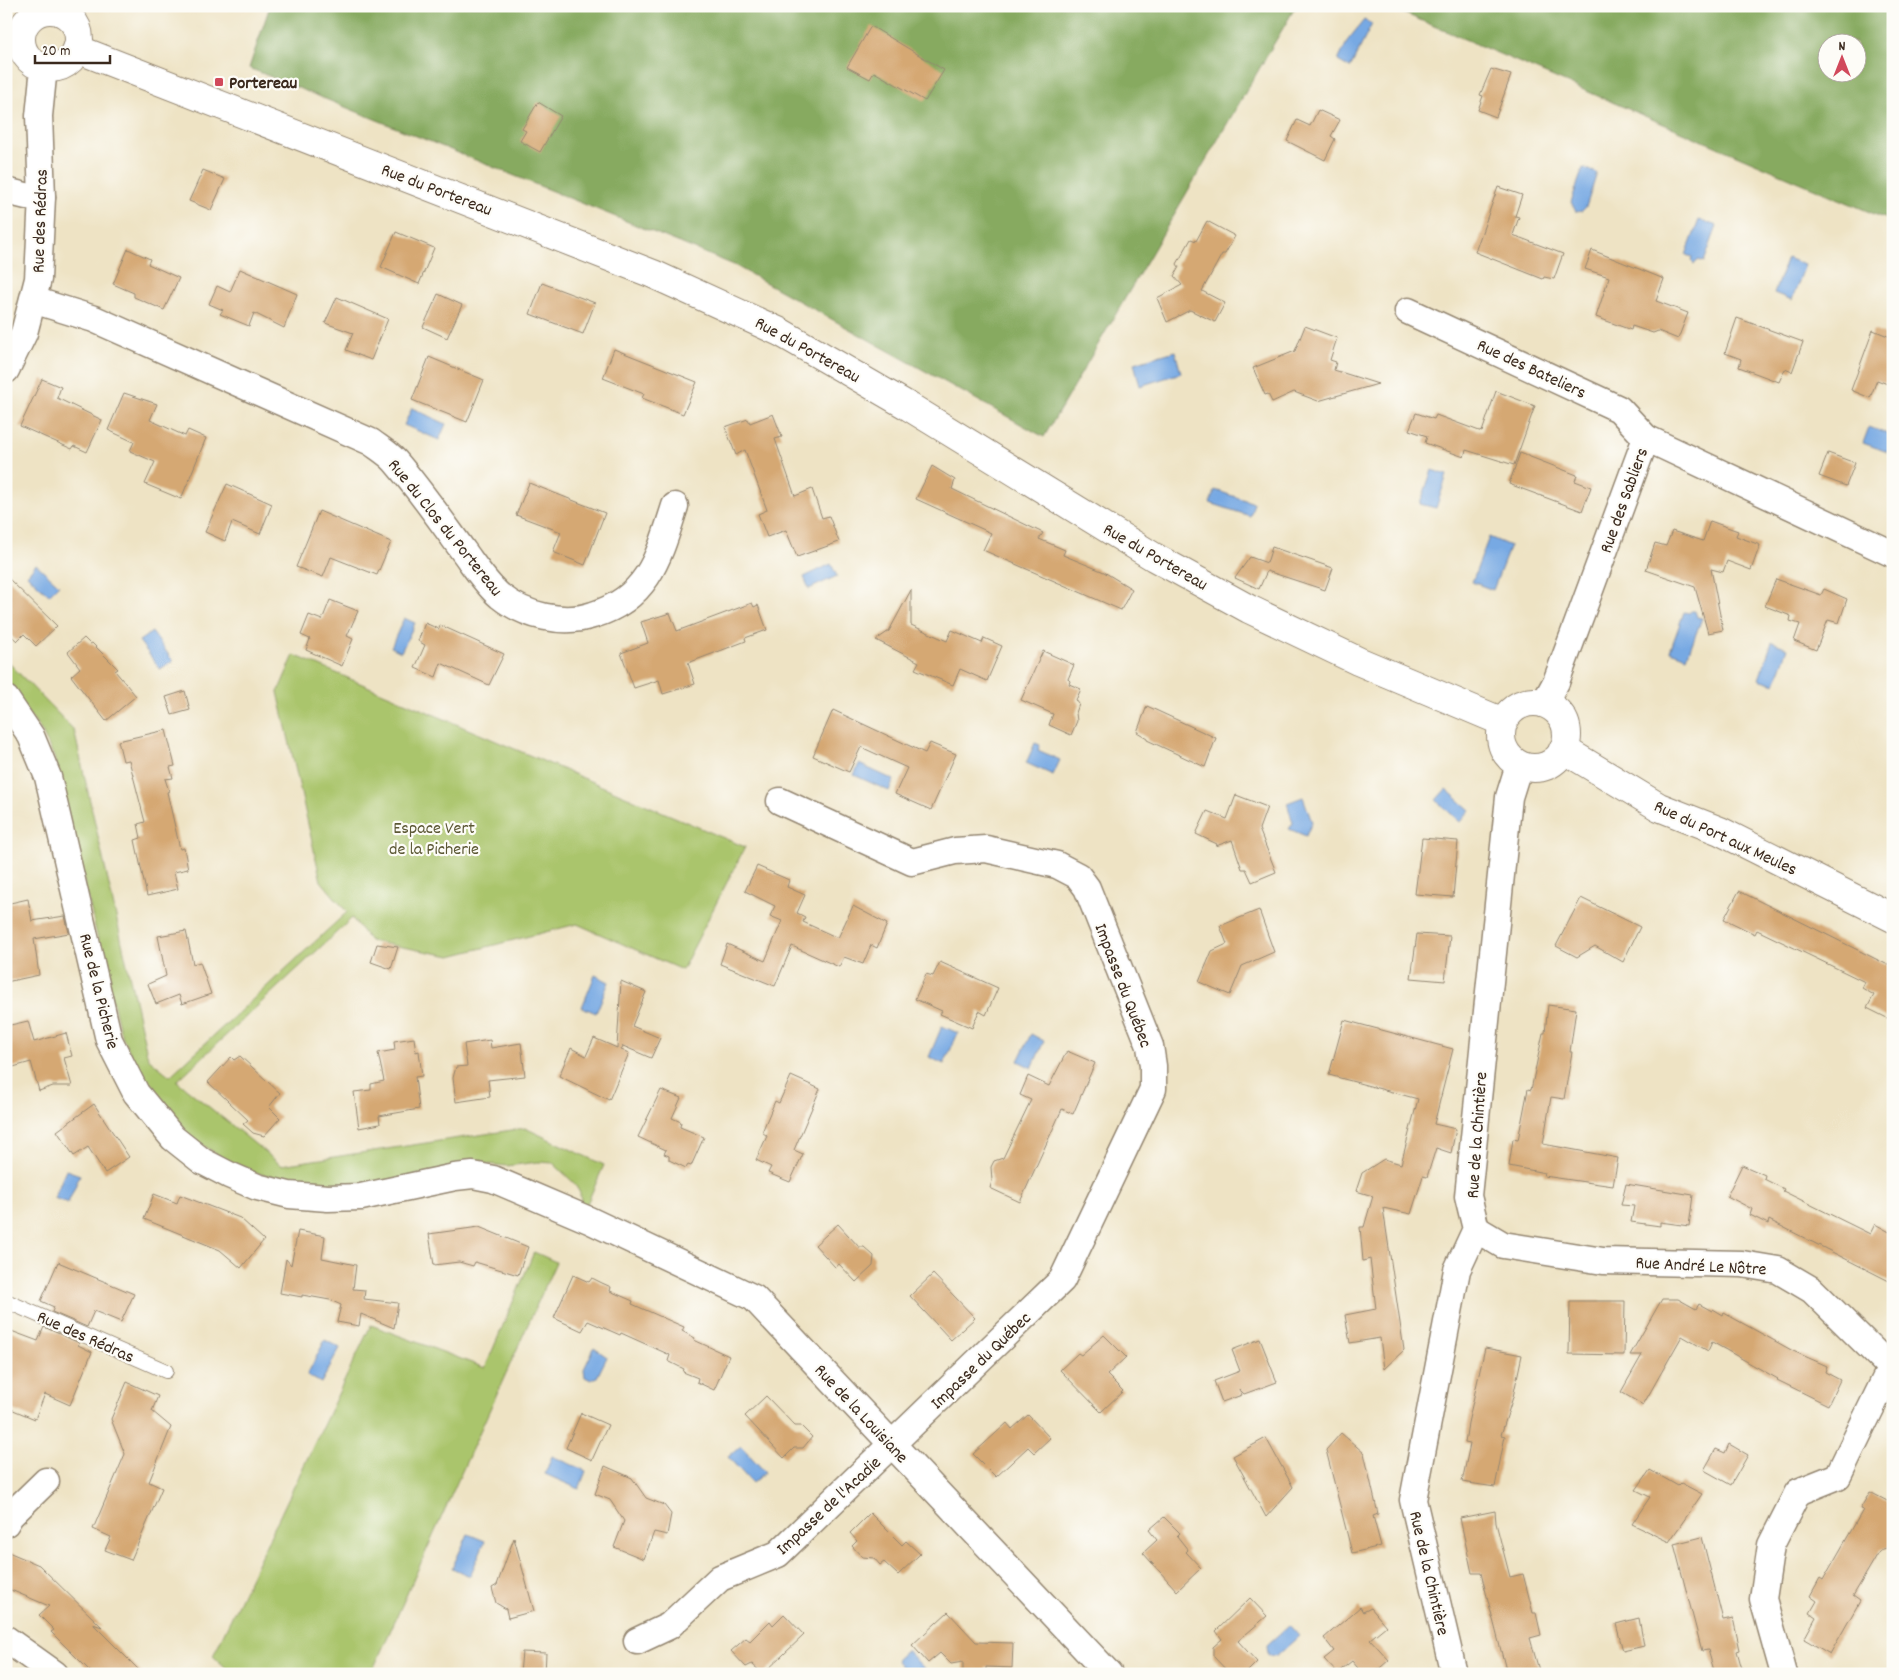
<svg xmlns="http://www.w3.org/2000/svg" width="1899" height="1680" font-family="Dekko,sans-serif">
<rect width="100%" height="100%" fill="#fdfcf7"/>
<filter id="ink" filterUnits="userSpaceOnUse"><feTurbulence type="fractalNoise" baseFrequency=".02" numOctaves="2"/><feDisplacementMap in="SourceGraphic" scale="10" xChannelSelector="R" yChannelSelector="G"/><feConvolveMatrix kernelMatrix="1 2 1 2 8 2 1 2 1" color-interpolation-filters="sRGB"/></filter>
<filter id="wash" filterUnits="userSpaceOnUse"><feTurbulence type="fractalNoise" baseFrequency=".0096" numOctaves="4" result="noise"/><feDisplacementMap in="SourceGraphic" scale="20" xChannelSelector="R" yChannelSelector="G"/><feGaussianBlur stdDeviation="1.12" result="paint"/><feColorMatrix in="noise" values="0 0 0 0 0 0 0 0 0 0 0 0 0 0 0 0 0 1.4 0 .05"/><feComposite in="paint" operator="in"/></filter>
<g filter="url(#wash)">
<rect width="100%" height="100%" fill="#eee3c4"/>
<g fill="#aac56c" stroke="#727845">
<path d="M294 655 745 847 682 970 577 924 451 956 370 941 352 918 177 1081 281 1165 525 1128 604 1165 586 1206 581 1203 580 1193 574 1183 553 1163 538 1162 507 1166 475 1163 363 1186H327L255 1173 221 1157 195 1140 170 1117 148 1092 120 1031 54 757 42 732 6 684V660L74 730 148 1058 170 1076 347 912 321 881 278 692Z"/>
<path d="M534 1252 556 1262 371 1674H233L213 1656 371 1325 485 1368Z"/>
</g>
<g fill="#87aa60" stroke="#616a3f" fill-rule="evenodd">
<path d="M270 6H1296L1044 437 734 265 249 68Z"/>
<path d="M1387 6H1893V222ZM1826 42H1856V72H1826Z"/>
</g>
<g fill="#77a9e3" stroke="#596a80">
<path d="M1364 20 1372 24 1350 68 1338 61 1348 40Z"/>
<path d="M1583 168 1597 173 1586 207 1582 211 1576 212 1571 202Z"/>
<path d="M1699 220 1717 226 1704 262 1699 260 1694 264 1691 261 1692 257 1686 255Z"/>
<path d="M1787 258 1805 265 1792 300 1774 293Z"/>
<path d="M1175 351 1181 373 1140 386 1134 363Z"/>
<path d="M412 408 446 424 439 440 404 425Z"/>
<path d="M1869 427 1893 436V454L1863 443Z"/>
<path d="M1432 470 1447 475 1436 508 1420 504Z"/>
<path d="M1215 490 1254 503 1250 516 1210 503Z"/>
<path d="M1489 537 1510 546 1493 590 1472 582Z"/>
<path d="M36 564 59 585 49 595 27 575Z"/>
<path d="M831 564 837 576 809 589 804 577Z"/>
<path d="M1691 611H1695L1697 617 1702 618 1687 657 1670 651 1684 612 1689 613Z"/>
<path d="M404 618 415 623 401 652 391 647Z"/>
<path d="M152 632 173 661 160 669 139 641Z"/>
<path d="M1772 642 1788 648 1775 684 1759 679Z"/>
<path d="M1035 743 1040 745 1038 750 1060 760 1053 775 1026 763Z"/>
<path d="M859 764 894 780 889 791 854 775Z"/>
<path d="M1446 789 1470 810 1460 822 1436 800Z"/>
<path d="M1303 797 1312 822 1306 836 1289 829 1293 823 1287 803Z"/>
<path d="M595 975 609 982 596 1013 582 1007Z"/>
<path d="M942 1026 958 1033 944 1064 929 1057Z"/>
<path d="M1031 1034 1044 1041 1032 1068 1018 1061Z"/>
<path d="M66 1170 80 1175 68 1203 54 1198Z"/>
<path d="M325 1340 340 1348 321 1383 307 1375Z"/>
<path d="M594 1348 607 1357 597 1377 591 1380 585 1377 584 1369Z"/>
<path d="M741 1446 765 1472 752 1483 728 1457Z"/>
<path d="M552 1456 586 1471 579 1489 545 1474Z"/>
<path d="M468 1534 485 1541 470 1576 452 1568Z"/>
<path d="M1289 1625 1299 1636 1277 1656 1268 1655 1267 1645Z"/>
<path d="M907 1650 929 1674H909L896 1660Z"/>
</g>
<g id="blocks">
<g fill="#d5a873">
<path d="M871 26 944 70 925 101 874 72 870 79 847 67Z"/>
<path d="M1491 69 1511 75 1496 117 1478 110 1483 96 1480 95Z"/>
<path d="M538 102 561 116 540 152 520 141 526 131 522 129Z"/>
<path d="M1318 110 1340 120 1331 136 1335 139 1325 160 1287 141 1297 120 1310 126Z"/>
<path d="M203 170 225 179 211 210 189 201Z"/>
<path d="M1498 187 1522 195 1515 216 1519 217 1513 235 1563 254 1554 279 1544 277 1543 279 1475 252Z"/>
<path d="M1207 221 1235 236 1225 254H1222L1202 291 1225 303 1215 322 1190 310 1167 322 1157 298 1182 285 1174 276 1179 267 1177 264 1191 239 1196 241Z"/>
<path d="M396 232 434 248 419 284 381 267Z"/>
<path d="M128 249 150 259 148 264 179 278 164 310 134 297V293L113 284Z"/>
<path d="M1592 250 1664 279 1656 301 1688 313 1678 339 1658 331 1653 333 1632 326 1631 330 1596 317 1609 277 1585 269Z"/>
<path d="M240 269 297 294 284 328 254 313 249 326 220 314 223 310 209 304 217 286 230 292Z"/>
<path d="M542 283 595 303 583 334 530 314Z"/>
<path d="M438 294 462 305 447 338 423 327Z"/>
<path d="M337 297 388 319 371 360 346 350 353 333 325 323Z"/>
<path d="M1737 318 1803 342 1792 372 1785 369 1779 382 1739 367 1741 359 1725 353Z"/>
<path d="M1305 326 1337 338 1330 360 1336 362 1334 370 1378 384 1318 401 1294 392 1272 402 1268 394 1265 395 1253 368 1295 351Z"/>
<path d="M1873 330 1893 338V386L1877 380 1870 398 1851 390Z"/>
<path d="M614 349 697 382 683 414 642 398 644 394 603 378Z"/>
<path d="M429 357 484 380 467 422 412 400Z"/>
<path d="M42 379 61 387 57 398 102 420 87 452 74 446 72 449 20 426Z"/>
<path d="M1496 391 1535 406 1514 465 1466 450 1464 457 1425 443 1427 436 1409 430 1416 413 1434 419 1436 415 1482 432Z"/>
<path d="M124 393 157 404 150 420 185 436 188 430 206 438 181 499 145 484 155 462 130 451 134 442 108 430Z"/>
<path d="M773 414 782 437 775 439 795 496 812 489 822 518 829 516 839 542 797 557 786 530 767 537 758 514 767 510 745 450 736 455 725 427 748 419 750 423Z"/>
<path d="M1520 453 1577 475 1575 481 1591 487 1582 511 1509 484Z"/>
<path d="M1828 453 1855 463 1846 486 1819 476Z"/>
<path d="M932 466 955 480 952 489 1043 533 1039 539 1065 550 1063 555 1104 572 1132 589 1121 610 983 550 991 533 916 499Z"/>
<path d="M529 483 605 513 585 565 553 552 561 532 516 515Z"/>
<path d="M227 484 272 504 260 534 232 522 225 541 205 532Z"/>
<path d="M319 511 391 542 377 575 331 557 323 577 296 567Z"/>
<path d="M1710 521 1738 531 1736 536 1760 545 1751 570 1727 561 1723 572 1711 569 1723 630 1708 633 1695 587 1646 570 1655 543 1666 546 1672 531 1703 541Z"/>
<path d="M1272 547 1333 568 1325 590 1267 571 1259 589 1235 578 1250 557 1267 563Z"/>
<path d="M6 576 57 626 36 646 24 634 17 641 6 631Z"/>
<path d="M1776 579 1821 595 1824 589 1847 599 1839 623 1828 620 1816 650 1794 641 1800 624 1790 621 1791 616 1765 606Z"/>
<path d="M911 590V625L947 641 952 630 982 643 984 638 1002 646 987 681 960 669 953 685 915 669 919 662 876 640 889 631Z"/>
<path d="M330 600 358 611 347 636 353 639 342 666 306 650 310 639 301 635 309 615 322 620Z"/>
<path d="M752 603 754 607 758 605 767 630 745 638 746 641 688 663 695 684 663 694 659 680 634 688 621 653 648 643 641 622 670 613 677 631Z"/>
<path d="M425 623 439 629 440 625 504 654 489 685 441 663 436 677 415 668 425 645 418 641Z"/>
<path d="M84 638 90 644 92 643 118 669 115 671 136 696 106 721 71 676 80 668 68 652Z"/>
<path d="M1043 651 1074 665 1068 679 1070 681 1069 684 1081 689 1076 700 1079 704 1076 713 1077 721 1071 735 1049 725 1053 714 1021 700Z"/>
<path d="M185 691 190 710 172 715 166 697Z"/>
<path d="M1147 706 1216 738 1205 767 1147 740V738L1137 732Z"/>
<path d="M833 710 925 753 930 743 956 754 931 810 895 794 907 768 861 747 849 772 813 756Z"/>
<path d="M166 730 175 766 170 767 173 778 165 779 169 791 167 792 180 849 184 848 188 869 174 872 178 889 147 896 135 840 141 838 138 824 145 822 129 760 123 761 118 741Z"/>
<path d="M1236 795 1267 807 1259 829 1276 872 1252 882 1246 869H1242L1232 840 1216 846 1217 844 1196 834 1207 811 1227 819Z"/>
<path d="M1422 838 1458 841 1453 897 1415 894Z"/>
<path d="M757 866 789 880 787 887 805 895 797 913 805 917 803 922 838 938 853 906 887 924 877 948 871 945 863 964 844 957 839 967 792 946 775 986 720 964 727 944 765 961 782 921 770 916 775 906 745 891Z"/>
<path d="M1739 891 1888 965 1893 956V1021L1867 1008 1874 995 1862 988 1865 982 1757 930 1755 934 1724 919Z"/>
<path d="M1581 898 1640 927 1623 962 1595 946 1577 957 1556 946Z"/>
<path d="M28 899 32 921 65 916 69 933 34 939 39 975 6 982V904Z"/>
<path d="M1259 910 1274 952 1242 966 1230 995 1199 982 1212 951 1227 944 1220 926Z"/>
<path d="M186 931 193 964 200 962 211 994 182 1004 179 995 156 1004 148 984 166 976 158 936Z"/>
<path d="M1417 934 1450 936 1445 981 1411 978Z"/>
<path d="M377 944 398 947 391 969 371 962Z"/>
<path d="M940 962 998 988 986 1015 979 1011 972 1028 940 1014 942 1011 915 999 926 974 933 976Z"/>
<path d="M621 981 646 992 632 1026 660 1038 651 1058 623 1046 621 1050 629 1053 609 1100 559 1076 571 1048 586 1056 594 1038 617 1048Z"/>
<path d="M1548 1005 1576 1009 1570 1052H1572L1564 1099 1551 1097 1543 1144 1618 1158 1613 1186 1544 1176 1545 1173 1509 1166 1513 1139 1518 1140 1528 1089 1531 1090 1543 1033H1545Z"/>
<path d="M1344 1020 1453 1049 1434 1124 1456 1129 1451 1153 1436 1148 1427 1177 1423 1176 1411 1214 1383 1208 1404 1350 1384 1369 1380 1338 1350 1343 1345 1315 1376 1309 1370 1259 1363 1261 1360 1227H1364L1373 1196 1356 1191 1362 1173 1384 1159 1401 1164 1418 1099 1329 1075Z"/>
<path d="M28 1021 34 1042 66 1033 72 1056 64 1058 72 1086H53L39 1091 31 1062 6 1069V1026Z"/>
<path d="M414 1038 416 1052 419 1051 422 1076 415 1077 419 1109 379 1116 380 1124 359 1128 354 1092 371 1090V1084L384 1081 378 1053 395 1050 394 1041Z"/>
<path d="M490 1040 491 1048 521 1043 525 1076 488 1080 490 1097 456 1102 453 1078 456 1067 467 1066 464 1044Z"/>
<path d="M1067 1051 1095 1063 1073 1114 1062 1109 1020 1202 990 1188 992 1181 991 1167 994 1161 1003 1158 1031 1100 1020 1095 1028 1076 1049 1086Z"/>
<path d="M240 1056 280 1093 269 1107 280 1118 264 1136 253 1133 243 1124 248 1120 208 1082 231 1057 234 1060Z"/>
<path d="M791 1076 820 1089 794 1150 803 1154 790 1182 768 1173 771 1167 756 1160 767 1136 762 1132 775 1101 779 1103Z"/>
<path d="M661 1090 681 1098 672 1118 681 1122 680 1127 704 1137 691 1166 688 1165 686 1168 669 1160V1156L664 1154 666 1150 638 1137Z"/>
<path d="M94 1104 129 1157 105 1173 88 1147 74 1156 57 1131Z"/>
<path d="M1742 1165 1765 1175 1764 1179 1784 1189 1783 1191 1870 1234 1875 1224 1893 1234V1283L1769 1220 1768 1224 1750 1215 1752 1209 1727 1196Z"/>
<path d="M1626 1184 1693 1195 1689 1226 1660 1222V1226L1631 1222 1634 1206 1621 1205Z"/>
<path d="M154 1194 177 1203 180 1195 240 1218 264 1240 241 1268 220 1250 144 1219Z"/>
<path d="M838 1224 859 1247H864L874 1256 873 1266 856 1282 839 1264 835 1267 815 1245Z"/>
<path d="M479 1227 528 1247 518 1275 475 1262 473 1266 459 1262 434 1265 429 1234Z"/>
<path d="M298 1231 325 1236 322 1258 356 1265 353 1289 365 1290 364 1299 398 1303 394 1328 361 1314 359 1326 337 1322 341 1305 330 1300 302 1295V1297L280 1293 286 1259 291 1265Z"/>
<path d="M58 1262 134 1294 121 1322 94 1311 87 1327 52 1312 54 1307 41 1301Z"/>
<path d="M933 1274 975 1318 951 1340 910 1296Z"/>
<path d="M573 1275 589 1282 592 1278 602 1283 611 1287 610 1291 633 1301 632 1304 684 1327 682 1331 695 1338 694 1340 729 1356 714 1390 697 1382 698 1378 683 1372 684 1369 668 1361 670 1355 621 1333 620 1335 588 1321 582 1331 554 1318Z"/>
<path d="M1662 1299H1678L1696 1309 1699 1304 1712 1311 1713 1309 1723 1315 1724 1313 1793 1351 1827 1366 1825 1372 1840 1380 1828 1405 1777 1380 1778 1379 1712 1342 1708 1351 1682 1336 1643 1405 1621 1392 1642 1355H1630Z"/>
<path d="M1570 1301H1625L1624 1355 1569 1354Z"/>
<path d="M44 1327 79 1343 78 1345 92 1352 70 1405 45 1394 35 1419 6 1407V1329L38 1341Z"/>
<path d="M1104 1335 1126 1357 1107 1375 1123 1391 1101 1412 1060 1370 1078 1353 1081 1355Z"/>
<path d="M1260 1339 1277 1382 1244 1394 1239 1389 1242 1395 1222 1402 1214 1381 1240 1371 1232 1350Z"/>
<path d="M1485 1348 1522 1355 1513 1397 1501 1435 1505 1436 1495 1487 1462 1482 1470 1444 1465 1443 1468 1423Z"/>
<path d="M127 1382 158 1396 152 1411 171 1427 149 1482 162 1488 131 1560 105 1550 111 1537 93 1529 125 1454 111 1419Z"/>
<path d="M766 1396 795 1426H801L812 1437 803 1448H794L784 1458 745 1416Z"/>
<path d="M581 1413 608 1425 592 1460 566 1448Z"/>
<path d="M1028 1415 1050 1438 1034 1453 1028 1447 996 1477 973 1454 1007 1423 1012 1429Z"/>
<path d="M1341 1433 1364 1453 1378 1514 1373 1516 1381 1546 1352 1553 1326 1450Z"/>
<path d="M1266 1438 1293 1487 1266 1517 1233 1456Z"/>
<path d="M1729 1444 1748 1455 1731 1485 1704 1470 1716 1449 1725 1453Z"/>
<path d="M605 1466 632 1478 646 1498 664 1505 671 1514 667 1535 654 1532 644 1559 614 1547 624 1521 610 1500 595 1494Z"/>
<path d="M1650 1470 1678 1486 1681 1483 1702 1494 1669 1542 1632 1524 1650 1497 1636 1490Z"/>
<path d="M1870 1492 1893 1504V1546L1880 1550 1853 1596 1860 1601 1830 1654 1804 1639 1816 1617 1810 1613 1817 1601 1810 1596 1820 1578 1823 1580 1863 1510 1860 1509Z"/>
<path d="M1495 1511 1496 1523 1510 1577 1523 1574 1533 1613H1536L1541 1635 1530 1638 1540 1674H1507L1481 1573H1472L1460 1518Z"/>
<path d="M870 1513 902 1545 906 1541 920 1554 898 1575 884 1562 880 1565 874 1558 862 1557 852 1546 857 1541 850 1533Z"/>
<path d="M1164 1517 1180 1533 1177 1536 1188 1550 1186 1552 1201 1568 1177 1591 1143 1553 1157 1540 1149 1530Z"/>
<path d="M1702 1537 1723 1620 1733 1618 1740 1650 1737 1651 1742 1669 1725 1674H1715L1708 1650 1702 1651 1674 1544Z"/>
<path d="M514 1538 534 1611 508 1618 506 1609 496 1603 492 1588 497 1585Z"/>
<path d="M6 1551 39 1565 102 1627 93 1624 143 1674H93L51 1632 54 1630 39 1615 49 1606 6 1588Z"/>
<path d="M1250 1598 1267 1616 1238 1641 1257 1662 1245 1674H1230L1213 1656V1647L1222 1639 1216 1631Z"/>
<path d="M1360 1607 1363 1612 1371 1608 1386 1626 1370 1639 1389 1660 1373 1674H1363L1352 1661 1337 1673 1324 1659 1334 1651 1324 1638Z"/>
<path d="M948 1612 976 1642 1013 1643 1012 1668 986 1667V1674H963V1662L951 1664 940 1653 928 1663 912 1645Z"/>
<path d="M784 1614 804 1635 763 1674 752 1664 746 1667 731 1651 746 1638 750 1641 770 1621 773 1625Z"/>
<path d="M1639 1618 1644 1646 1623 1651 1616 1624Z"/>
<path d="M522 1652 546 1653 545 1674H520Z"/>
</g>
</g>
</g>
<g filter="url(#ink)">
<use href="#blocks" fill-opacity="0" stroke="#948671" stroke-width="1"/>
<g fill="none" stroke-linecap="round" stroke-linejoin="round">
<g stroke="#948671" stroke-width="16">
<path id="service" d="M6 1301 166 1371"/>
</g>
<g stroke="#948671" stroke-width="29">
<g id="minor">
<path d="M6 191 26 196 42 197"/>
<path d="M33 300 94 319 371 442C379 448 389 454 395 461 420 490 442 522 464 552 475 567 486 584 500 596 525 616 563 625 593 615 649 598 659 556 675 506"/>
<path d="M1408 311 1619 409 1646 438"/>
<path d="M6 370 24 333 38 279 42 197 39 116 44 67"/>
<path d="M6 699 31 736 48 777 109 1040 136 1093 173 1138 202 1161 229 1175 257 1187 289 1195 328 1198 361 1197 455 1177 473 1175 493 1179 589 1220 754 1298 1109 1674"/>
<path d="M1544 704 1556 682 1646 438 1893 554"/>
<path d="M1476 1229 1503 1245 1603 1261 1742 1264 1778 1270 1812 1290 1893 1370"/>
<path d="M6 1523 10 1516 46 1481"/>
<path d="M6 1639 55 1674"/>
<path d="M637 1641 669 1626 720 1578 778 1554 1062 1280 1153 1089V1066L1150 1046 1087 888 1078 876 1057 865 986 849 955 851 912 862 780 801"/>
<path d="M1454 1674 1413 1500 1457 1270 1476 1229 1468 1196 1509 797 1519 765"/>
<path d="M1784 1674 1763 1599 1771 1545 1798 1492 1838 1476 1890 1369"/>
</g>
</g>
<g stroke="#948671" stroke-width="30">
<g id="tertiary">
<circle cx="50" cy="39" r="29"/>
<path d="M77 49 653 274 780 332 908 406 1154 557 1249 609 1358 661 1503 722"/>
<circle cx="1534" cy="735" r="33"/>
<path d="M1563 749 1659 807 1720 831 1893 918"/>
</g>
</g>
<use href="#service" stroke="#fff" stroke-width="14"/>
<use href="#minor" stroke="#fff" stroke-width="26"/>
<use href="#tertiary" stroke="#fff" stroke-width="28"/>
</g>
</g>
<rect fill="#d1495b" stroke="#fdfcf7" stroke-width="2" x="214" y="77" width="10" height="10" rx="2.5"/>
<g text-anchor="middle" stroke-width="4.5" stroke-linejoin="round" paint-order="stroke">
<g font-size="18" font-weight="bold" fill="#3b2a1e" stroke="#fdfcf7" text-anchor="start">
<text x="229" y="88">Portereau</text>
</g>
<g font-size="18" fill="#3b2a1e" stroke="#fdfcf7">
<text transform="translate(437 189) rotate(21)" y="6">Rue du Portereau</text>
<text transform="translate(39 221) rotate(-88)" y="6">Rue des Rédras</text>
<text transform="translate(808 349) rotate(29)" y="6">Rue du Portereau</text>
<text transform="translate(1532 368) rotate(25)" y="6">Rue des Bateliers</text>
<text transform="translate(1623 500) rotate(-70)" y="6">Rue des Sabliers</text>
<text transform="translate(446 527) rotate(51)" y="6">Rue du Clos du Portereau</text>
<text transform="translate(1156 556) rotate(30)" y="6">Rue du Portereau</text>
<text transform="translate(1726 837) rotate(25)" y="6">Rue du Port aux Meules</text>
<text transform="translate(1124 985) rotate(69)" y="6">Impasse du Québec</text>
<text transform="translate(100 991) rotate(76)" y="6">Rue de la Picherie</text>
<text transform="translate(1476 1135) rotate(-86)" y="6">Rue de la Chintière</text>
<text transform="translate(1701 1265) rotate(3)" y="6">Rue André Le Nôtre</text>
<text transform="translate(86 1336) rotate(24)" y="6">Rue des Rédras</text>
<text transform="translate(980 1360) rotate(-44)" y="6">Impasse du Québec</text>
<text transform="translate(862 1413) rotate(47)" y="6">Rue de la Louisiane</text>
<text transform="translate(828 1505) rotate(-43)" y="6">Impasse de l'Acadie</text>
<text transform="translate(1430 1573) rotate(77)" y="6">Rue de la Chintière</text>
</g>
<g font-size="18" fill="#5c5835" stroke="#fdfcf7">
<text x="434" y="833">Espace Vert<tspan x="434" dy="21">de la Picherie</tspan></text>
</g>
</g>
<rect width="1899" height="1680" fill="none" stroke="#fdfcf7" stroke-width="25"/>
<g transform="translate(1842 58)"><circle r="24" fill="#fdfcf7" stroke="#afa8a0"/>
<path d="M0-4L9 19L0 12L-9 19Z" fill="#d1495b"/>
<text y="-8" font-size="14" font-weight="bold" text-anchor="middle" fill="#3b2a1e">N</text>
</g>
<path d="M35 55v8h75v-8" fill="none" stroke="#3b2a1e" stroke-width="2.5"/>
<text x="42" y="55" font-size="15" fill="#3b2a1e" stroke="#fdfcf7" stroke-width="4" paint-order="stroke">20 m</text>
</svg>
